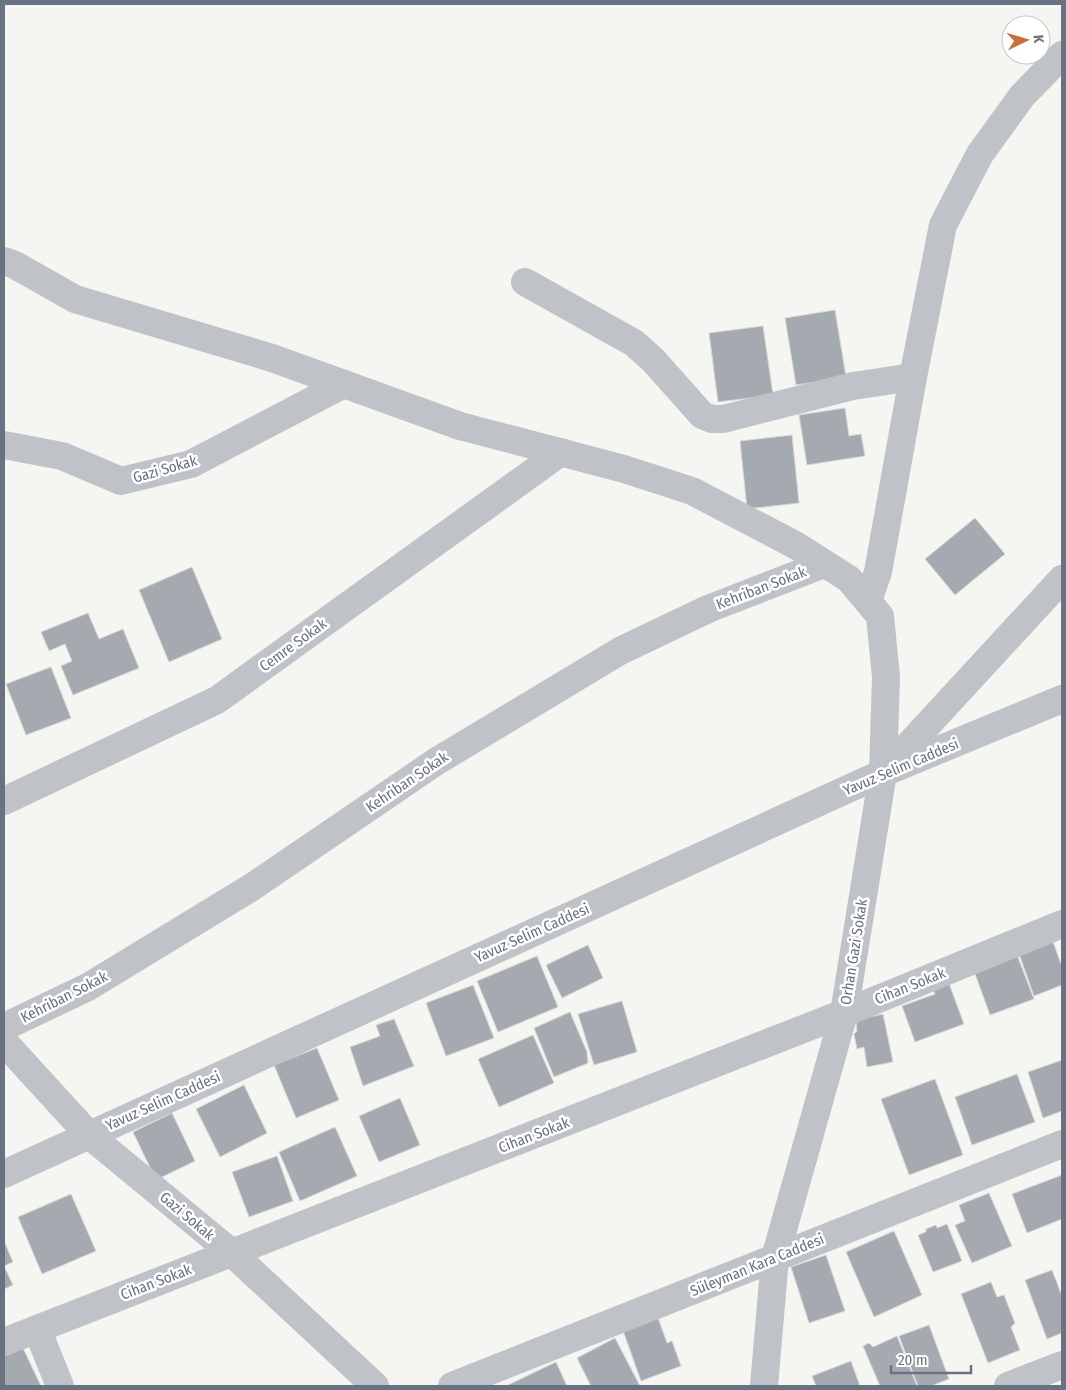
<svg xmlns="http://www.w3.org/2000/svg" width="1066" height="1390" font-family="'Fira Sans Condensed',sans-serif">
<rect width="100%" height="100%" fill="#f5f5f2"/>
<g fill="#a5aab1" stroke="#d7d7d5">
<path d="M835 310 846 377 796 385 785 318Z"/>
<path d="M763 326 773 395 718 402 709 333Z"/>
<path d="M845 408 849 436 861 434 865 456 807 465 799 415Z"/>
<path d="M792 435 799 503 747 509 740 441Z"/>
<path d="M975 518 1005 554 955 595 925 559Z"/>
<path d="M192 567 222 639 169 662 139 590Z"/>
<path d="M88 613 99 639 123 629 139 668 73 695 61 666 72 661 65 644 49 651 41 632Z"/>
<path d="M51 667 71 718 26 735 6 684Z"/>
<path d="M1052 939 1062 967V985L1034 996 1018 951Z"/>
<path d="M588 945 603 978 562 998 546 965Z"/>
<path d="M1017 955 1034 999 990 1015 974 971Z"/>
<path d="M537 956 558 1007 498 1032 477 981Z"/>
<path d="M947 978 964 1024 915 1042 902 1006 935 994 931 984Z"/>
<path d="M473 985 494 1038 446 1056 426 1003Z"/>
<path d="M622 1001 637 1052 594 1065 578 1014Z"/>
<path d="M570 1012 587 1052 588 1063 554 1077 534 1028Z"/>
<path d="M883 1014 893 1062 867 1067 864 1047 857 1049 854 1034 857 1031 856 1020Z"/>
<path d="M394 1019 414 1066 363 1086 350 1047 380 1036 376 1025Z"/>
<path d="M533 1035 554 1083 499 1107 478 1059Z"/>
<path d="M317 1048 339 1100 296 1118 274 1065Z"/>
<path d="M1062 1060V1111L1043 1118 1028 1072Z"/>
<path d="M1017 1074 1035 1122 972 1145 955 1097Z"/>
<path d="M935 1079 963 1155 909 1175 881 1099Z"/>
<path d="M244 1085 267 1133 220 1157 196 1109Z"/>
<path d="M400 1098 420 1145 379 1162 359 1116Z"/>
<path d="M172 1113 195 1161 156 1180 133 1132Z"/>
<path d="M335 1127 357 1176 300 1201 279 1152Z"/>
<path d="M277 1156 293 1201 249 1217 232 1172Z"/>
<path d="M1062 1175V1219L1027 1233 1012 1194Z"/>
<path d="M989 1193 1012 1246 972 1263 955 1225 965 1221 959 1205Z"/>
<path d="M71 1194 96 1251 42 1274 18 1217Z"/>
<path d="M947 1224 962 1261 933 1272 918 1235 926 1232V1229L936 1225 937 1228Z"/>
<path d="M894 1231 922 1295 874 1317 846 1252Z"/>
<path d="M4 1241 13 1262 4 1266 13 1285 4 1289Z"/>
<path d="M826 1255 845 1311 809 1323 791 1267Z"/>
<path d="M1052 1270 1062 1296V1333L1047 1339 1025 1280Z"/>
<path d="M991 1282 997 1297 1004 1295 1015 1323 1011 1327 1020 1350 988 1363 961 1294Z"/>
<path d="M656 1312 667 1343 672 1341 681 1366 641 1381 621 1325Z"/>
<path d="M929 1325 949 1379 931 1386H918L899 1336Z"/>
<path d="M897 1336 917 1386H880L863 1346 869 1343 873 1347Z"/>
<path d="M615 1338 640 1386H591L577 1358Z"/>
<path d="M22 1346 41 1386H4V1355Z"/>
<path d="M851 1361 860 1386H816L812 1376Z"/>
<path d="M556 1362 567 1386H509L508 1385Z"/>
</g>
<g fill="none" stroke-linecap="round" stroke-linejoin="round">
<g stroke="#bfc2c6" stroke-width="28">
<path d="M4 261 15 265 75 299 272 358 460 426 624 469 692 491 797 546 849 579 880 616 886 677 883 773"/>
<path d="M525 282 634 343 653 360 702 415 712 419H723L853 386 913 377"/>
<path d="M4 445 62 456 121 481 191 464 344 384"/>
<path d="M868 601 878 572 913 377 943 225 980 154 1022 96 1062 55"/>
<path d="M4 801 217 700 561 452"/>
<path d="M4 1027 88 987 252 887 437 761 620 651 708 609 824 564"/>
<path d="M4 1042 89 1135 232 1253 375 1386"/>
<path d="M4 1174 883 773 1062 699"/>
<path d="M4 1342 844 1013 1062 924"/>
<path d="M452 1386 1062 1144"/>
<path d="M764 1386 775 1258 844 1013 883 773 1062 579"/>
<path d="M1008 1386 1062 1365"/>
</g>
<path stroke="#bfc2c6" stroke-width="28" d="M37 1329 60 1386"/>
</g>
<g text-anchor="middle" stroke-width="5" stroke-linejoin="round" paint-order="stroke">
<g font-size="15" fill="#687280" stroke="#fff">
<text transform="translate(165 469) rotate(-16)" y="5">Gazi Sokak</text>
<text transform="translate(761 588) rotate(-21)" y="5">Kehriban Sokak</text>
<text transform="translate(293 645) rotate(-36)" y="5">Cemre Sokak</text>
<text transform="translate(901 767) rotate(-23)" y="5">Yavuz Selim Caddesi</text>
<text transform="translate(407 782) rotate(-34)" y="5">Kehriban Sokak</text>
<text transform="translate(532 933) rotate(-24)" y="5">Yavuz Selim Caddesi</text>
<text transform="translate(854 952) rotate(-81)" y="5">Orhan Gazi Sokak</text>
<text transform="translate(910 986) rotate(-22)" y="5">Cihan Sokak</text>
<text transform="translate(64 997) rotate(-27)" y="5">Kehriban Sokak</text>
<text transform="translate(163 1101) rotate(-24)" y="5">Yavuz Selim Caddesi</text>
<text transform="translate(534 1135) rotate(-21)" y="5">Cihan Sokak</text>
<text transform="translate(187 1216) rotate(40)" y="5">Gazi Sokak</text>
<text transform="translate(757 1265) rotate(-22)" y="5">Süleyman Kara Caddesi</text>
<text transform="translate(156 1282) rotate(-21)" y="5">Cihan Sokak</text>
</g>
</g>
<rect width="1066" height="1390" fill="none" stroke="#687280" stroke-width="10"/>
<g transform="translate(1026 40) rotate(85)"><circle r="24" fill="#ffffff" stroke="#c3c7cc"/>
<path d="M0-4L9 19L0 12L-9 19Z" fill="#cd6e3a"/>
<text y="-8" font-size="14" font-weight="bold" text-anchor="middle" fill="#687280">K</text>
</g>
<path d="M891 1365v8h80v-8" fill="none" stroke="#687280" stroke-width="2.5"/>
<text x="898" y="1365" font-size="15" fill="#687280" stroke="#ffffff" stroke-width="4" paint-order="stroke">20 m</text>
</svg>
